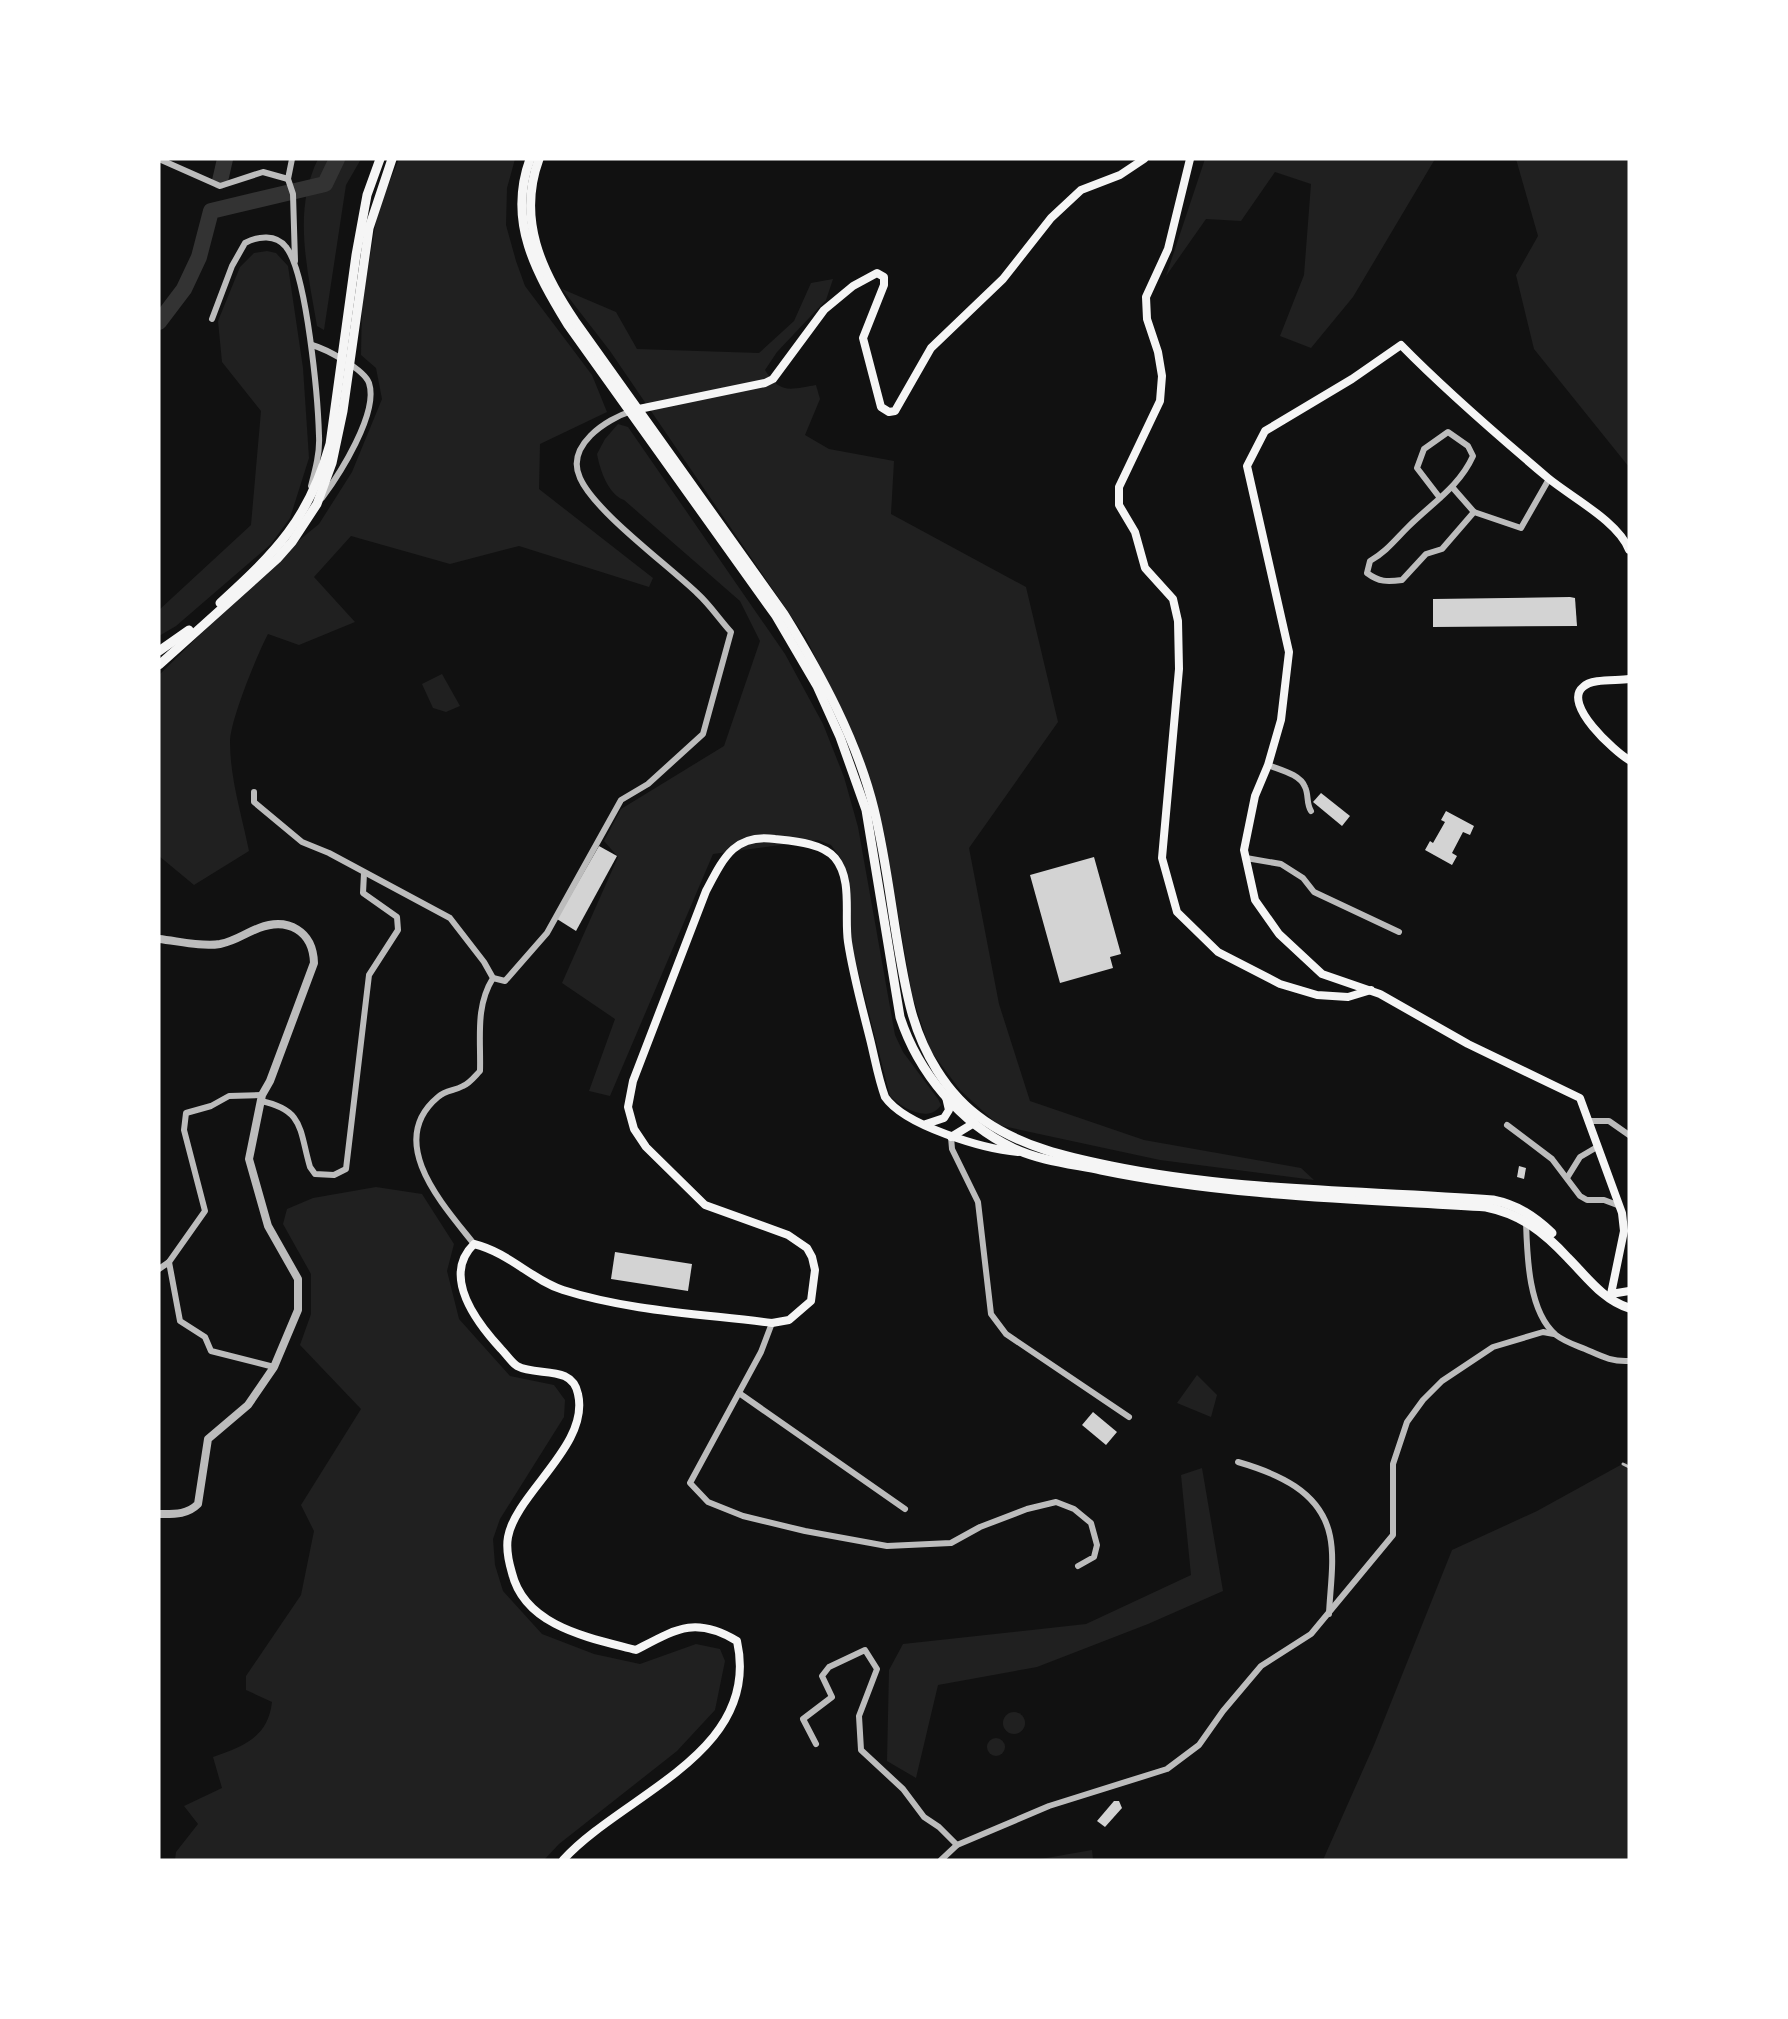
<svg xmlns="http://www.w3.org/2000/svg" width="1788" height="2019" font-family="Rubik,sans-serif">
<rect width="100%" height="100%" fill="#111"/>
<g fill="#202020">
<path d="M318 159H361L346 185 324 330 317 326C308 271 292 212 318 159Z"/>
<path d="M399 159H515L507 188 506 225 516 261 525 286 592 375 607 412 540 444 539 489 653 578 649 587 519 546 450 564 351 536 314 577 355 622 299 645 268 634C257 655 230 721 230 742 230 779 242 816 249 851L194 885 159 856V675L281 555 319 524 352 472 382 399 376 368 361 355 362 303 378 210Z"/>
<path d="M1205 159H1435L1353 297 1311 348 1280 336 1304 275 1311 184 1275 172 1241 221 1206 219 1166 276Z"/>
<path d="M1516 159H1629V467L1534 349 1516 275 1538 236Z"/>
<path d="M267 251 276 253 288 266 303 368 309 458 290 518 271 544 176 626 159 636V610L251 525 261 411 222 362 218 321 240 267 254 253Z"/>
<path d="M833 279 826 300 777 352 765 370C780 395 791 389 816 385L820 399 805 435 829 449 894 461 891 514 1026 587 1058 722 969 848 999 1004 1030 1101 1144 1140 1301 1168 1314 1180 1160 1160 998 1125 960 1090 930 1050 912 995 884 832 857 742 806 638 610 351 562 289 616 312 637 349 759 353 794 321 811 283Z"/>
<path d="M618 424 628 427 785 654 823 724 844 777 858 827 895 1035 903 1052 938 1099 941 1105C929 1124 902 1108 890 1096L852 947 847 874 840 857 831 845 818 840 713 854 610 1096 589 1091 615 1019 562 983 618 857 604 841 621 809 724 746 760 641 740 601 624 500C608 494 600 470 597 454L605 439Z"/>
<path d="M442 674 460 706 446 712 433 708 422 684Z"/>
<path d="M376 1187 422 1194 454 1244 447 1271 459 1319 510 1376 554 1385 565 1400 564 1417 500 1519 493 1539 495 1565 503 1591 542 1634 594 1654 640 1664 696 1644 720 1649 725 1661 715 1710 677 1751 559 1844 544 1860H175L176 1852 198 1824 184 1806 222 1788 213 1757C244 1746 268 1737 272 1702L246 1690V1676L301 1595 314 1531 301 1505 361 1409 300 1345 311 1314V1274L283 1224 287 1209 313 1198Z"/>
<path d="M1197 1375 1217 1395 1211 1417 1177 1403Z"/>
<path d="M1626 1462 1629 1464V1860H1323L1374 1745 1452 1550 1537 1511Z"/>
<path d="M1202 1468 1223 1591 1148 1624 1037 1667 938 1685 916 1778 887 1761 889 1670 903 1644 1086 1624 1191 1575 1181 1475Z"/>
<circle cx="1014" cy="1723" r="11"/>
<circle cx="996" cy="1747" r="9"/>
<path d="M1092 1850 1093 1860H1035Z"/>
</g>
<g fill="none" stroke-linecap="round" stroke-linejoin="round">
<g stroke="#333" stroke-width="16">
<path d="M220 181 225 159"/>
<path d="M159 322 184 289 199 257 211 211 325 184 337 159"/>
</g>
</g>
<g fill="#d3d3d3">
<path d="M1570 597 1575 598 1577 626 1433 627V599Z"/>
<path d="M1321 793 1350 816 1342 826 1313 802Z"/>
<path d="M1446 811 1474 826 1470 835 1463 832 1452 853 1457 856 1452 865 1425 850 1430 841 1433 843 1445 822 1441 820Z"/>
<path d="M599 846 617 856 576 931 557 919Z"/>
<path d="M1094 857 1121 954 1110 957 1113 968 1060 983 1030 875Z"/>
<path d="M1519 1166 1526 1168 1524 1179 1517 1177Z"/>
<path d="M615 1252 692 1264 688 1291 611 1279Z"/>
<path d="M1093 1412 1117 1432 1106 1445 1082 1425Z"/>
<path d="M1114 1801H1119L1122 1808 1105 1827 1097 1821Z"/>
</g>
<g fill="none" stroke-linecap="round" stroke-linejoin="round">
<path stroke="#bcbcbc" stroke-width="3" d="M1623 1464 1629 1467"/>
<g stroke="#bcbcbc" stroke-width="6">
<path d="M159 159 220 186 263 172 288 179"/>
<path d="M292 159 288 179 293 194 295 261"/>
<path d="M212 319 232 266 245 243C258 236 276 234 286 247 307 273 318 400 319 436 320 453 315 471 311 486"/>
<path d="M312 345C326 349 364 369 369 383 379 413 339 475 322 498"/>
<path d="M1453 488 1474 512"/>
<path d="M1440 498 1417 468 1424 449 1448 432 1468 446 1473 456C1459 487 1432 503 1408 527 1395 540 1386 552 1370 561L1367 573C1379 582 1387 582 1402 580L1426 554 1442 549 1474 512 1521 528 1549 479"/>
<path d="M1268 765C1280 770 1300 774 1305 787 1309 795 1306 803 1311 811"/>
<path d="M254 792V802L302 842 329 853 450 918 484 962 493 978C475 1007 481 1038 480 1071 475 1076 470 1083 463 1086 454 1091 446 1090 438 1097 384 1142 444 1206 474 1244"/>
<path d="M1246 858 1281 864 1303 878 1314 892 1399 932"/>
<path d="M493 978 505 981 547 933 621 800 648 784 703 734 731 632C720 620 710 605 698 594 668 565 595 512 580 478 565 446 606 419 632 411"/>
<path d="M261 1101C304 1110 299 1129 310 1167L315 1174 334 1175 346 1169 369 975 398 930 397 917 363 893 364 873"/>
<path d="M1589 1121H1609L1629 1135"/>
<path d="M1507 1125 1552 1159 1580 1196 1587 1200H1604L1620 1206"/>
<path d="M951 1137 952 1149 978 1202 991 1314 1006 1334 1129 1417"/>
<path d="M1567 1178 1580 1157 1597 1147"/>
<path d="M1526 1221C1527 1254 1528 1312 1556 1335 1565 1342 1575 1345 1585 1349 1601 1356 1611 1362 1629 1361"/>
<path d="M169 1262 205 1211 184 1130 186 1113 211 1106 229 1096 262 1095"/>
<path d="M159 1269 169 1262 180 1321 205 1337 211 1351 274 1367"/>
<path d="M772 1323 761 1352 690 1483 708 1502 743 1516 805 1531 887 1546 951 1543 980 1527 1027 1509 1056 1502 1074 1509 1091 1523 1097 1545 1094 1557 1078 1566"/>
<path d="M739 1393 905 1509"/>
<path d="M1238 1462C1276 1473 1321 1491 1330 1536 1335 1560 1330 1589 1329 1614"/>
<path d="M816 1744 803 1719 832 1697 822 1676 829 1667 865 1650 877 1669 859 1716 861 1750 903 1789 924 1817 939 1827 957 1845"/>
<path d="M941 1860 957 1845 1049 1806 1167 1769 1199 1745 1223 1711 1261 1666 1311 1634 1393 1535V1464L1407 1422 1423 1400 1442 1381 1493 1347 1543 1332 1554 1334"/>
</g>
<path stroke="#bcbcbc" stroke-width="8" d="M159 939C178 941 201 947 220 944 236 941 245 933 259 928 288 917 313 931 314 963L270 1081 262 1095 249 1159 268 1226 298 1279V1310L274 1367 248 1405 208 1439 198 1504C187 1515 174 1514 159 1514"/>
<g stroke="#f5f5f5" stroke-width="8">
<path d="M1190 159 1168 249 1146 297 1147 319 1158 352 1162 376 1160 401 1119 487V505L1135 532 1145 568 1173 599 1178 621 1179 669 1162 858 1177 912 1218 952 1280 984 1317 995 1348 997 1371 990"/>
<path d="M639 409 765 383 773 379 824 310 853 286 877 273 884 277V285L863 338 881 407 889 412 895 411 931 348 1003 279 1051 218 1081 190 1120 175 1144 159"/>
<path d="M1629 550C1619 522 1571 497 1548 478 1497 435 1447 392 1401 345L1352 379 1265 431 1247 466 1289 652 1281 720 1268 765 1255 796 1244 850 1255 900 1279 934 1322 974 1380 994 1468 1044 1580 1098 1622 1213 1624 1231 1611 1294 1629 1291"/>
<path d="M1629 679C1617 681 1592 678 1583 687 1562 704 1615 752 1629 760"/>
<path d="M926 1124 944 1118 949 1110 946 1097"/>
<path d="M951 1137 974 1123"/>
<path d="M563 1860C623 1794 762 1753 737 1641 695 1616 676 1629 636 1650 591 1638 525 1627 512 1573 509 1563 506 1548 508 1537 516 1493 590 1445 578 1394 572 1364 537 1377 517 1366 511 1362 506 1354 501 1349 477 1323 441 1276 474 1244 510 1253 532 1280 563 1290 629 1311 703 1314 772 1323L789 1320 811 1301 815 1270 812 1257 807 1248 788 1235 705 1205 646 1147 634 1129 628 1107 633 1081 706 891C723 859 734 833 775 839 793 841 823 843 835 858 853 880 844 915 848 942 853 975 862 1007 870 1039 875 1059 878 1078 885 1097 905 1126 984 1149 1018 1152"/>
</g>
<g stroke="#f5f5f5" stroke-width="9">
<path d="M530 159C507 222 536 272 568 325L776 616 817 686 840 737 866 810 900 1017C918 1072 960 1123 1013 1148 1040 1161 1072 1164 1101 1170 1227 1196 1357 1199 1486 1207 1521 1214 1544 1232 1568 1258 1587 1277 1603 1300 1629 1308"/>
<path d="M539 159C517 219 541 271 575 321L784 614C821 674 857 740 874 809 890 874 894 941 910 1006 921 1050 946 1095 985 1121 1023 1147 1067 1157 1111 1166 1237 1192 1366 1190 1493 1200 1517 1205 1534 1216 1552 1233"/>
<path d="M220 603C276 552 309 519 330 444L356 255 367 195 380 159"/>
<path d="M159 651 189 630"/>
<path d="M159 665 277 559 292 542 317 504 332 463 343 411 369 228 392 159"/>
</g>
</g>
<rect width="1788" height="2019" fill="none" stroke="#ffffff" stroke-width="321"/>
</svg>
